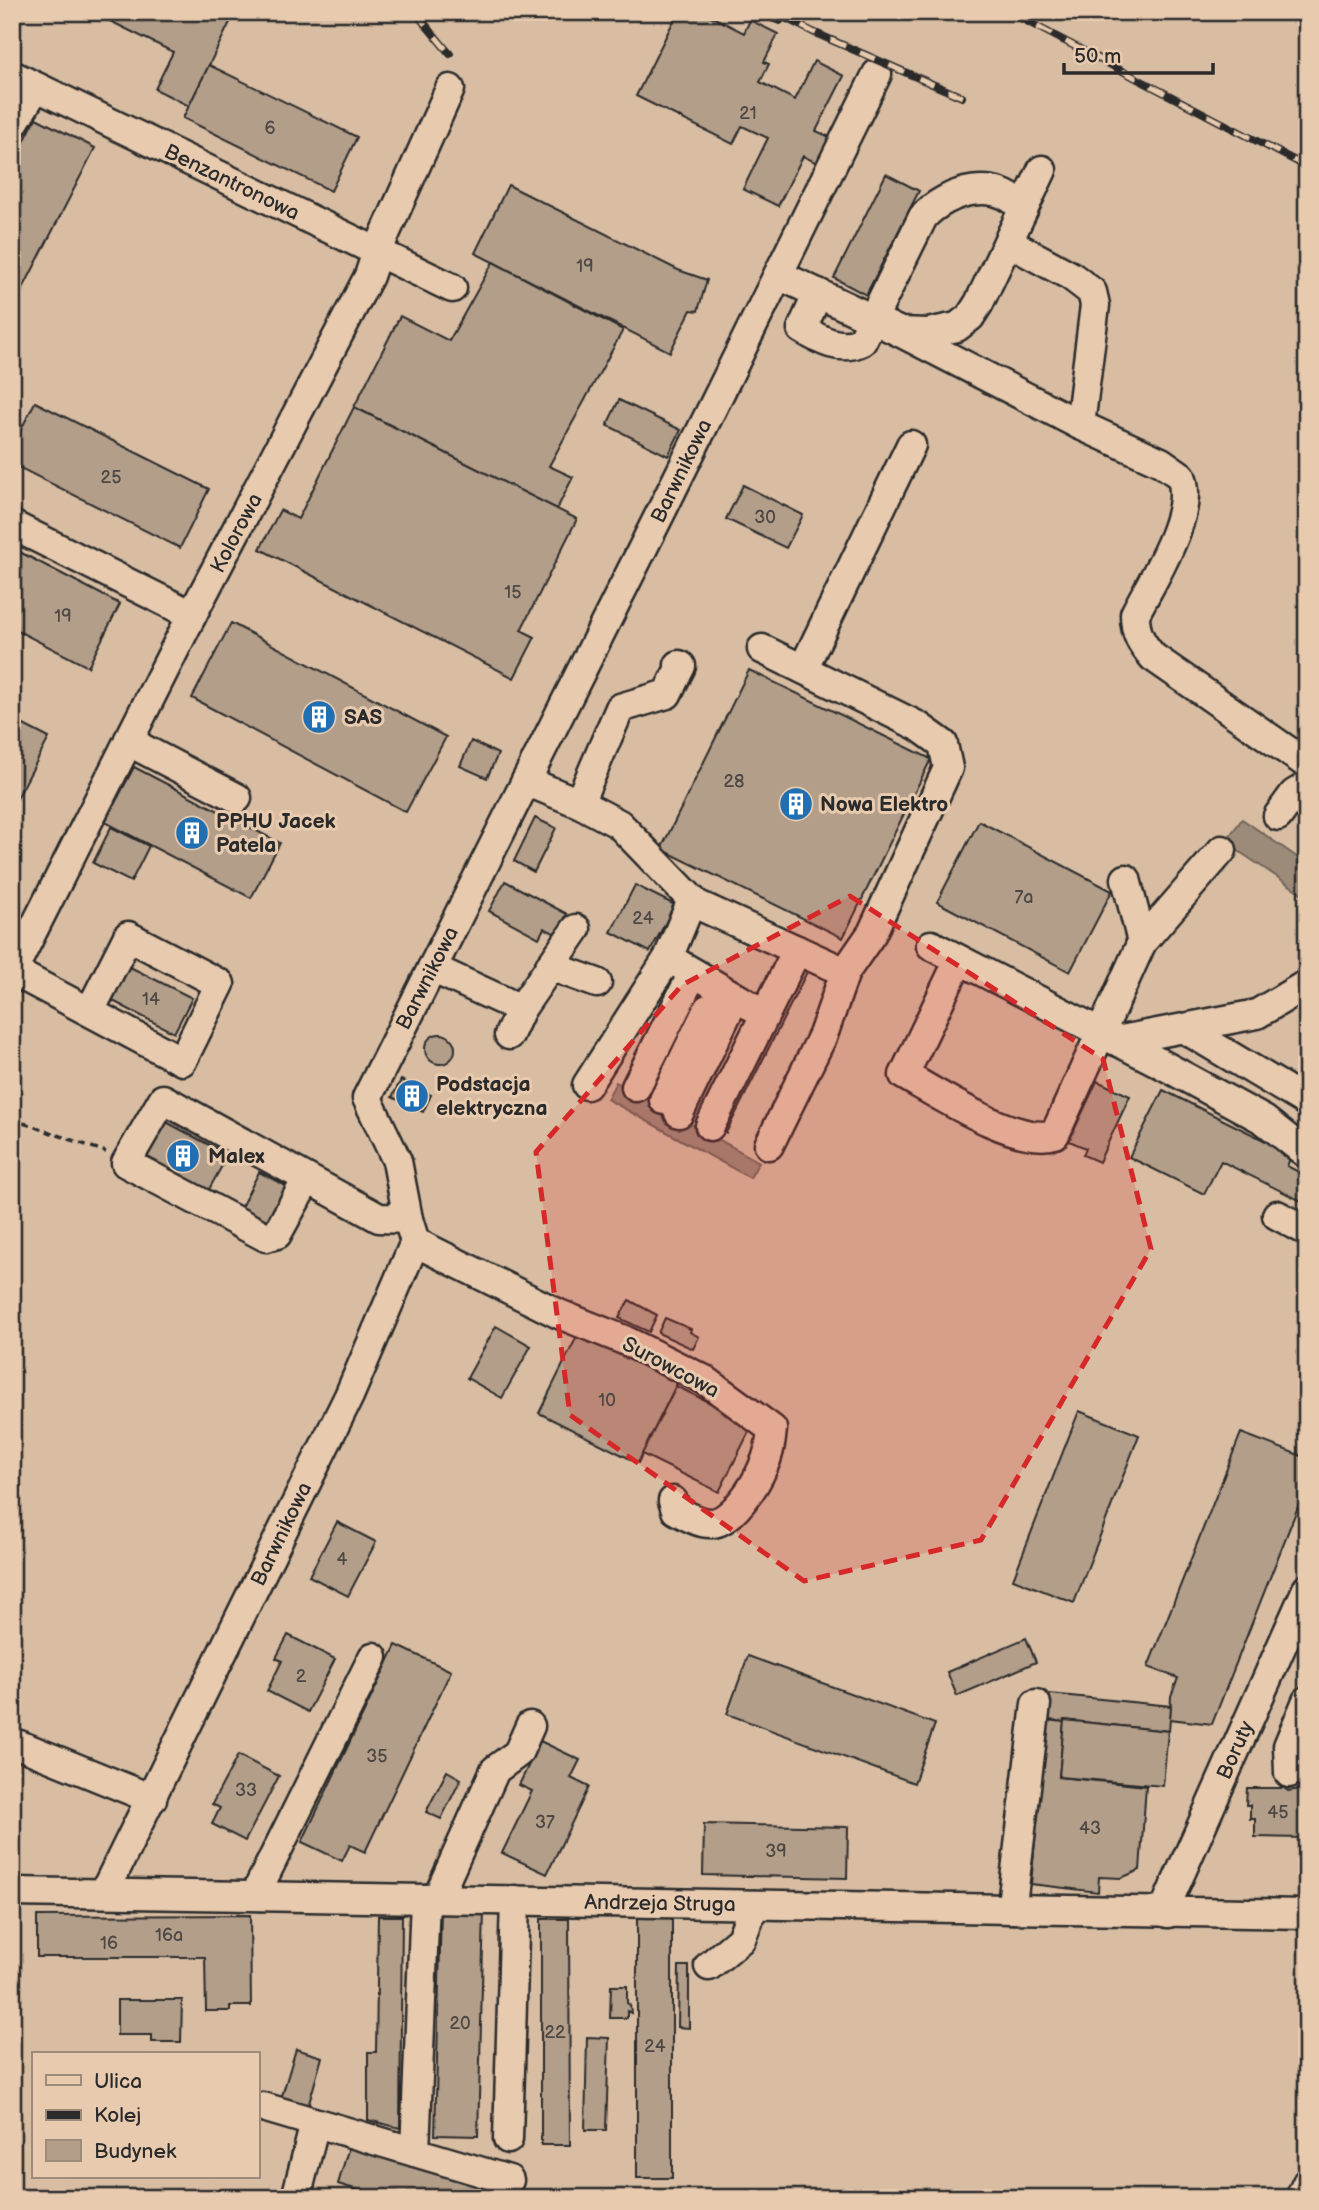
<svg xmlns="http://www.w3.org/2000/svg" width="1319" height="2210" font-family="'Balsamiq Sans',sans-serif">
<rect width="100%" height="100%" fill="#e8caae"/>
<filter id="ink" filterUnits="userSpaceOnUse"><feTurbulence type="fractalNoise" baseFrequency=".0143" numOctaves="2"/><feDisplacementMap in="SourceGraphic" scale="14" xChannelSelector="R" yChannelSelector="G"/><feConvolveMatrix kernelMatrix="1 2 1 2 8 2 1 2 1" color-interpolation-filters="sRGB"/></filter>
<g filter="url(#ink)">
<path fill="#d8bda3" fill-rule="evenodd" d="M12 12H1307V2198H12ZM33 2054H257V2177H33Z"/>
<g fill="#9d8b7a" stroke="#6f655a" stroke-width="2">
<path d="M1242 819 1307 864V891L1304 895 1225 842Z"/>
<path d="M616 1082 759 1162 750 1178 607 1099Z"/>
</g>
<g fill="#b39e8a" stroke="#2b2b2b" stroke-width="2">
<path d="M112 12H235L189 106 155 89 173 52 108 20Z"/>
<path d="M678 12H703L744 33 750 20 778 34 764 62 769 64 760 82 795 100 814 61 844 76 816 131 830 137 817 163 803 156 778 206 743 189 768 138 742 126 733 144 636 96Z"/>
<path d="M209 65 357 137 331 191 183 118Z"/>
<path d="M36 118 95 148 12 310V165Z"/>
<path d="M886 174 919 191 866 295 834 278Z"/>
<path d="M508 185 678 270 707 280 698 311 691 310 670 352 475 253Z"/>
<path d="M493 262 623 330 549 466 573 477 557 509 354 407 400 316 449 341Z"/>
<path d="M619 400 681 430 668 456 607 425Z"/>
<path d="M35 402 209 489 180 548 12 464V447Z"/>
<path d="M354 407 577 519 521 630 535 637 514 678 260 549 280 510 298 519Z"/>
<path d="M743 485 803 515 786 548 726 519Z"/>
<path d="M12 548 120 604 88 667 12 628Z"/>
<path d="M231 623 446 737 406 812 192 698Z"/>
<path d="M749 670 931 759 843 938 661 849Z"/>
<path d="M12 719 49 738 12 808Z"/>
<path d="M471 741 498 754 487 778 460 766Z"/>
<path d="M134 767 280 843 251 898 105 822Z"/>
<path d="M535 818 556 828 534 872 514 861Z"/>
<path d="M979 821 1112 891 1070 972 937 902Z"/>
<path d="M111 827 149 846 131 882 93 863Z"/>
<path d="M505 881 567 914 556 934 544 928 539 938 489 911Z"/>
<path d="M635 885 675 905 650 952 611 932Z"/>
<path d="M791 963 807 972 726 1133 710 1126Z"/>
<path d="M128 966 192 998 174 1033 111 1000Z"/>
<circle cx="440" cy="1049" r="15"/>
<path d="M401 1080 431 1095 423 1112 392 1097Z"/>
<path d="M1097 1081 1130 1096 1099 1162 1083 1155 1086 1148 1069 1141Z"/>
<path d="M1163 1090 1292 1154 1287 1166 1307 1176V1204L1221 1161 1204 1194 1129 1157Z"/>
<path d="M159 1118 228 1155 207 1193 139 1156Z"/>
<path d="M259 1172 288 1187 269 1224 240 1209Z"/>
<path d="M629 1300 657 1315 649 1332 619 1318Z"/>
<path d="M665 1318 691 1329 690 1332 699 1337 693 1349 658 1333Z"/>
<path d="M496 1326 531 1346 502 1398 467 1378Z"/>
<path d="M582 1326 681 1375 638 1463 539 1413Z"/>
<path d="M676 1386 753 1424 719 1492 642 1454Z"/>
<path d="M1079 1411 1139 1435 1074 1603 1013 1579Z"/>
<path d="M1241 1433 1307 1458V1484L1212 1724 1170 1719 1171 1696 1178 1678 1148 1667Z"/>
<path d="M337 1522 376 1542 348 1596 309 1576Z"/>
<path d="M288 1635 335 1659 308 1712 267 1691 282 1661 276 1658Z"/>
<path d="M1026 1638 1036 1662 957 1696 947 1672Z"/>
<path d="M396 1645 451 1671 365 1852 350 1845 342 1861 302 1842Z"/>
<path d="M748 1656 935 1724 914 1783 727 1714Z"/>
<path d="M1050 1694 1171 1706 1169 1731 1064 1720V1722L1046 1720Z"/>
<path d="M1046 1720 1064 1722 1059 1777 1146 1786 1140 1870 1121 1878 1099 1877 1098 1892 1031 1884Z"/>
<path d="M1064 1720 1168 1731 1163 1786 1059 1777Z"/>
<path d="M540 1741 580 1760 571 1778 589 1787 547 1874 502 1853 532 1791 519 1785Z"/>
<path d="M238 1755 279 1776 245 1841 212 1824 220 1808 212 1804Z"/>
<path d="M447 1771 461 1779 441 1819 426 1812Z"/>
<path d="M1247 1788H1284L1288 1791 1307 1788V1838L1255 1837V1819H1250V1805H1246Z"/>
<path d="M704 1824 848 1827 847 1878 703 1875Z"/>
<path d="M441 1910 484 1911 478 2136 435 2135Z"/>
<rect x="637" y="1914" width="35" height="264"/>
<path d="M250 1915 251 2006H230V2011H206L205 1957H37V1916Z"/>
<path d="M378 1916H402L400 2128 368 2120V2052H376Z"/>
<path d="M541 1919H569L570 2145H541Z"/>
<path d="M679 1966H689V2028L678 2027Z"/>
<path d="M611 1986H627V2003L630 2005 631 2013 627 2011V2018H610Z"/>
<path d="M117 2000H182L181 2042H152V2035H117Z"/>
<path d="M587 2037 609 2038 606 2130H585Z"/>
<path d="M296 2049 322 2057 308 2107 281 2099Z"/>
<path d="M350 2143 498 2185 494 2198H384L338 2184Z"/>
</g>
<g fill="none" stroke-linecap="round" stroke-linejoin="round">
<g stroke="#2b2b2b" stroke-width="33">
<g id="minor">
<path d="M12 75 452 288"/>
<path d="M12 126 36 87"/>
<path d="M1008 242 1071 276 1092 292 1095 305 1080 425"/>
<path d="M779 275 900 332 928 333 957 327 970 317 979 303 1042 170"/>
<path d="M818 293 802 329C820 340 841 352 862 341L923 217C948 190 998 176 1023 210"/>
<path d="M900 332 1080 425 1161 462 1181 476C1196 513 1152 580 1135 614 1135 634 1141 643 1153 657L1307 764"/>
<path d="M12 525 192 615"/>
<path d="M803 669 911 445"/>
<path d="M129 739 143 749 237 798"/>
<path d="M526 781 579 803 619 824 696 904 845 972 872 933 948 768 943 744 918 726 762 649"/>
<path d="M579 803 620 708 667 694 681 666 679 665"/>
<path d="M1278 816 1294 794 1307 786"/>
<path d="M1126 879 1142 942"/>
<path d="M931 945 1156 1061 1264 1120 1307 1154"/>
<path d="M959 960 904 1075C938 1094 1017 1146 1055 1134L1142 942 1222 850"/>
<path d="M677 963 751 1006"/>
<path d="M550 966 597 983"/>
<path d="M432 968 521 1009 509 1035"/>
<path d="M13 971 182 1061 220 984 128 936 90 1011"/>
<path d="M12 972 192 615 369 276 377 252 450 89"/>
<path d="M521 1009 576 929"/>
<path d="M1185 1029 1307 1102"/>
<path d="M1116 1041 1257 1014 1307 984"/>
<path d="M587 1085 668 958 692 900"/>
<path d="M636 1087 693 973"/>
<path d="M664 1100 708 1009"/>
<path d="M679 1113 735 997"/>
<path d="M710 1126 797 950"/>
<path d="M769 1145 823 1035 845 972"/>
<path d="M307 1179 277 1234 266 1237 126 1163 163 1099 379 1218 408 1219"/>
<path d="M1277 1215 1307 1231"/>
<path d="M415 1242 559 1314 624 1340 705 1380 772 1429C771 1443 769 1455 763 1467 756 1484 732 1522 712 1523 700 1524 687 1516 676 1510L673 1501"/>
<path d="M12 1742 152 1799"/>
<path d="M1289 1773 1288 1746 1307 1701"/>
<path d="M12 1892 1307 1914"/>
<path d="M104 1893 349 1396 415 1242 408 1219 397 1161 367 1098 663 508 877 74"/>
<path d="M260 1896V1885L373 1657"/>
<path d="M437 1899 495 1770 518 1753 530 1726"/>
<path d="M1014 1909 1013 1896 1036 1704"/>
<path d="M1168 1913 1169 1899 1307 1589"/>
<path d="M709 1966 741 1939 754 1905"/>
<path d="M263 2107 509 2180"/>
<path d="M508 2139 515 1900"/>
<path d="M415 2152 425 1899"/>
<path d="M296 2198 315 2123"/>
<path d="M1300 2198 1307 2183"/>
</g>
</g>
<path stroke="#2b2b2b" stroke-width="3.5" stroke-dasharray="7 5" stroke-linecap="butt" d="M12 1119 106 1152"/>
<use href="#minor" stroke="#e8caae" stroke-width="28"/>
<g stroke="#2b2b2b" stroke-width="8">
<g id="rail">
<path d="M415 12 450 54"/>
<path d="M755 12 780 21"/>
<path d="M773 12 813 32 962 97"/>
<path d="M1009 12 1307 167"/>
</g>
</g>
<use href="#rail" stroke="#e8caae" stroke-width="5" stroke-dasharray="16" stroke-linecap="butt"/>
</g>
</g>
<path fill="#d62828" fill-opacity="0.2" stroke="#d62828" stroke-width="5" stroke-dasharray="14 9" stroke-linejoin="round" d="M850 896 1103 1059 1151 1249 981 1540 804 1581 570 1415 536 1152 682 985Z"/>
<defs>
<g id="building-disc" transform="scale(1.75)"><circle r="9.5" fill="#1f6fb2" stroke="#e8caae"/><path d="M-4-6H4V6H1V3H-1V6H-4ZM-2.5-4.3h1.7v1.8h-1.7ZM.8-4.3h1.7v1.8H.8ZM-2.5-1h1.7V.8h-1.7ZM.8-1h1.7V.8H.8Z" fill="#fff"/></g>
</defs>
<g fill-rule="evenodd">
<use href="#building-disc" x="319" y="717"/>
<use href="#building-disc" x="796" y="804"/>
<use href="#building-disc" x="192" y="833"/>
<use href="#building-disc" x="412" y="1096"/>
<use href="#building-disc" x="183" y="1156"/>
</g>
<g text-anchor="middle" stroke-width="6" stroke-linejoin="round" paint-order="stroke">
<g font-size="18" fill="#4d4843">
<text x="748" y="119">21</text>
<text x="270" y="134">6</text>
<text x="585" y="272">19</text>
<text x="111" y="483">25</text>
<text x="765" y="523">30</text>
<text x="513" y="598">15</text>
<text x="63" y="622">19</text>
<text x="734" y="787">28</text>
<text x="1024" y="903">7a</text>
<text x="643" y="924">24</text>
<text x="151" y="1005">14</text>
<text x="607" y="1406">10</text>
<text x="342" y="1565">4</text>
<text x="301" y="1682">2</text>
<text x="377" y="1762">35</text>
<text x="246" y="1796">33</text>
<text x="1278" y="1818">45</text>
<text x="545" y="1828">37</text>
<text x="1090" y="1834">43</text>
<text x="776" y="1857">39</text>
<text x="169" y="1941">16a</text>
<text x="109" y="1949">16</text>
<text x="460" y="2029">20</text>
<text x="555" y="2038">22</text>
<text x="655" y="2052">24</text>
</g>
<g font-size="21" fill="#2b2b2b" stroke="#e8caae">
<text transform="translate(232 182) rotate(26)" y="7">Benzantronowa</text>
<text transform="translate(681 471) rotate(-64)" y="7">Barwnikowa</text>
<text transform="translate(236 533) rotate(-62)" y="7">Kolorowa</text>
<text transform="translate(427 978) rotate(-63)" y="7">Barwnikowa</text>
<text transform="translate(671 1367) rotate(28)" y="7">Surowcowa</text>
<text transform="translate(281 1534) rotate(-64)" y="7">Barwnikowa</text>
<text transform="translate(1235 1750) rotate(-66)" y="7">Boruty</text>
<text transform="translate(660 1903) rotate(1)" y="7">Andrzeja Struga</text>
</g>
<g font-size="21" font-weight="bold" fill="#2b2b2b" stroke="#e8caae" text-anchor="start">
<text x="344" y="724">SAS</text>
<text x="820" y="811">Nowa Elektro</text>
<text x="216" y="828">PPHU Jacek<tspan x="216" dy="24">Patela</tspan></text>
<text x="436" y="1091">Podstacja<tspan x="436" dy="24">elektryczna</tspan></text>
<text x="208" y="1163">Malex</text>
</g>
</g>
<rect width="1319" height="2210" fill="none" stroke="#e8caae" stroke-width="42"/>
<rect x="21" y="21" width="1277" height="2168" fill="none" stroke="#2b2b2b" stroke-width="2.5" filter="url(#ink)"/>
<rect x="32" y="2052" width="228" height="126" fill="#e8caae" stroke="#9c8a7a" stroke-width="2"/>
<rect x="46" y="2075" width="35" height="10" fill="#e8caae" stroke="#9c8a7a" stroke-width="2"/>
<text x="94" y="2088" font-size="21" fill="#2b2b2b">Ulica</text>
<rect x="46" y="2110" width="35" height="10" fill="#2b2b2b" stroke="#9c8a7a" stroke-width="2"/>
<text x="94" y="2122" font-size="21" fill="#2b2b2b">Kolej</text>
<rect x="46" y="2140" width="35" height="21" fill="#b39e8a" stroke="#9c8a7a" stroke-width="2"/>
<text x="94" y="2158" font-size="21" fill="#2b2b2b">Budynek</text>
<path d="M1064 63v10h149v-10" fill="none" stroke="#2b2b2b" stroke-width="3.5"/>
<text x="1074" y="63" font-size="21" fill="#2b2b2b" stroke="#e8caae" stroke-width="5" paint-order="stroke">50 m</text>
</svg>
